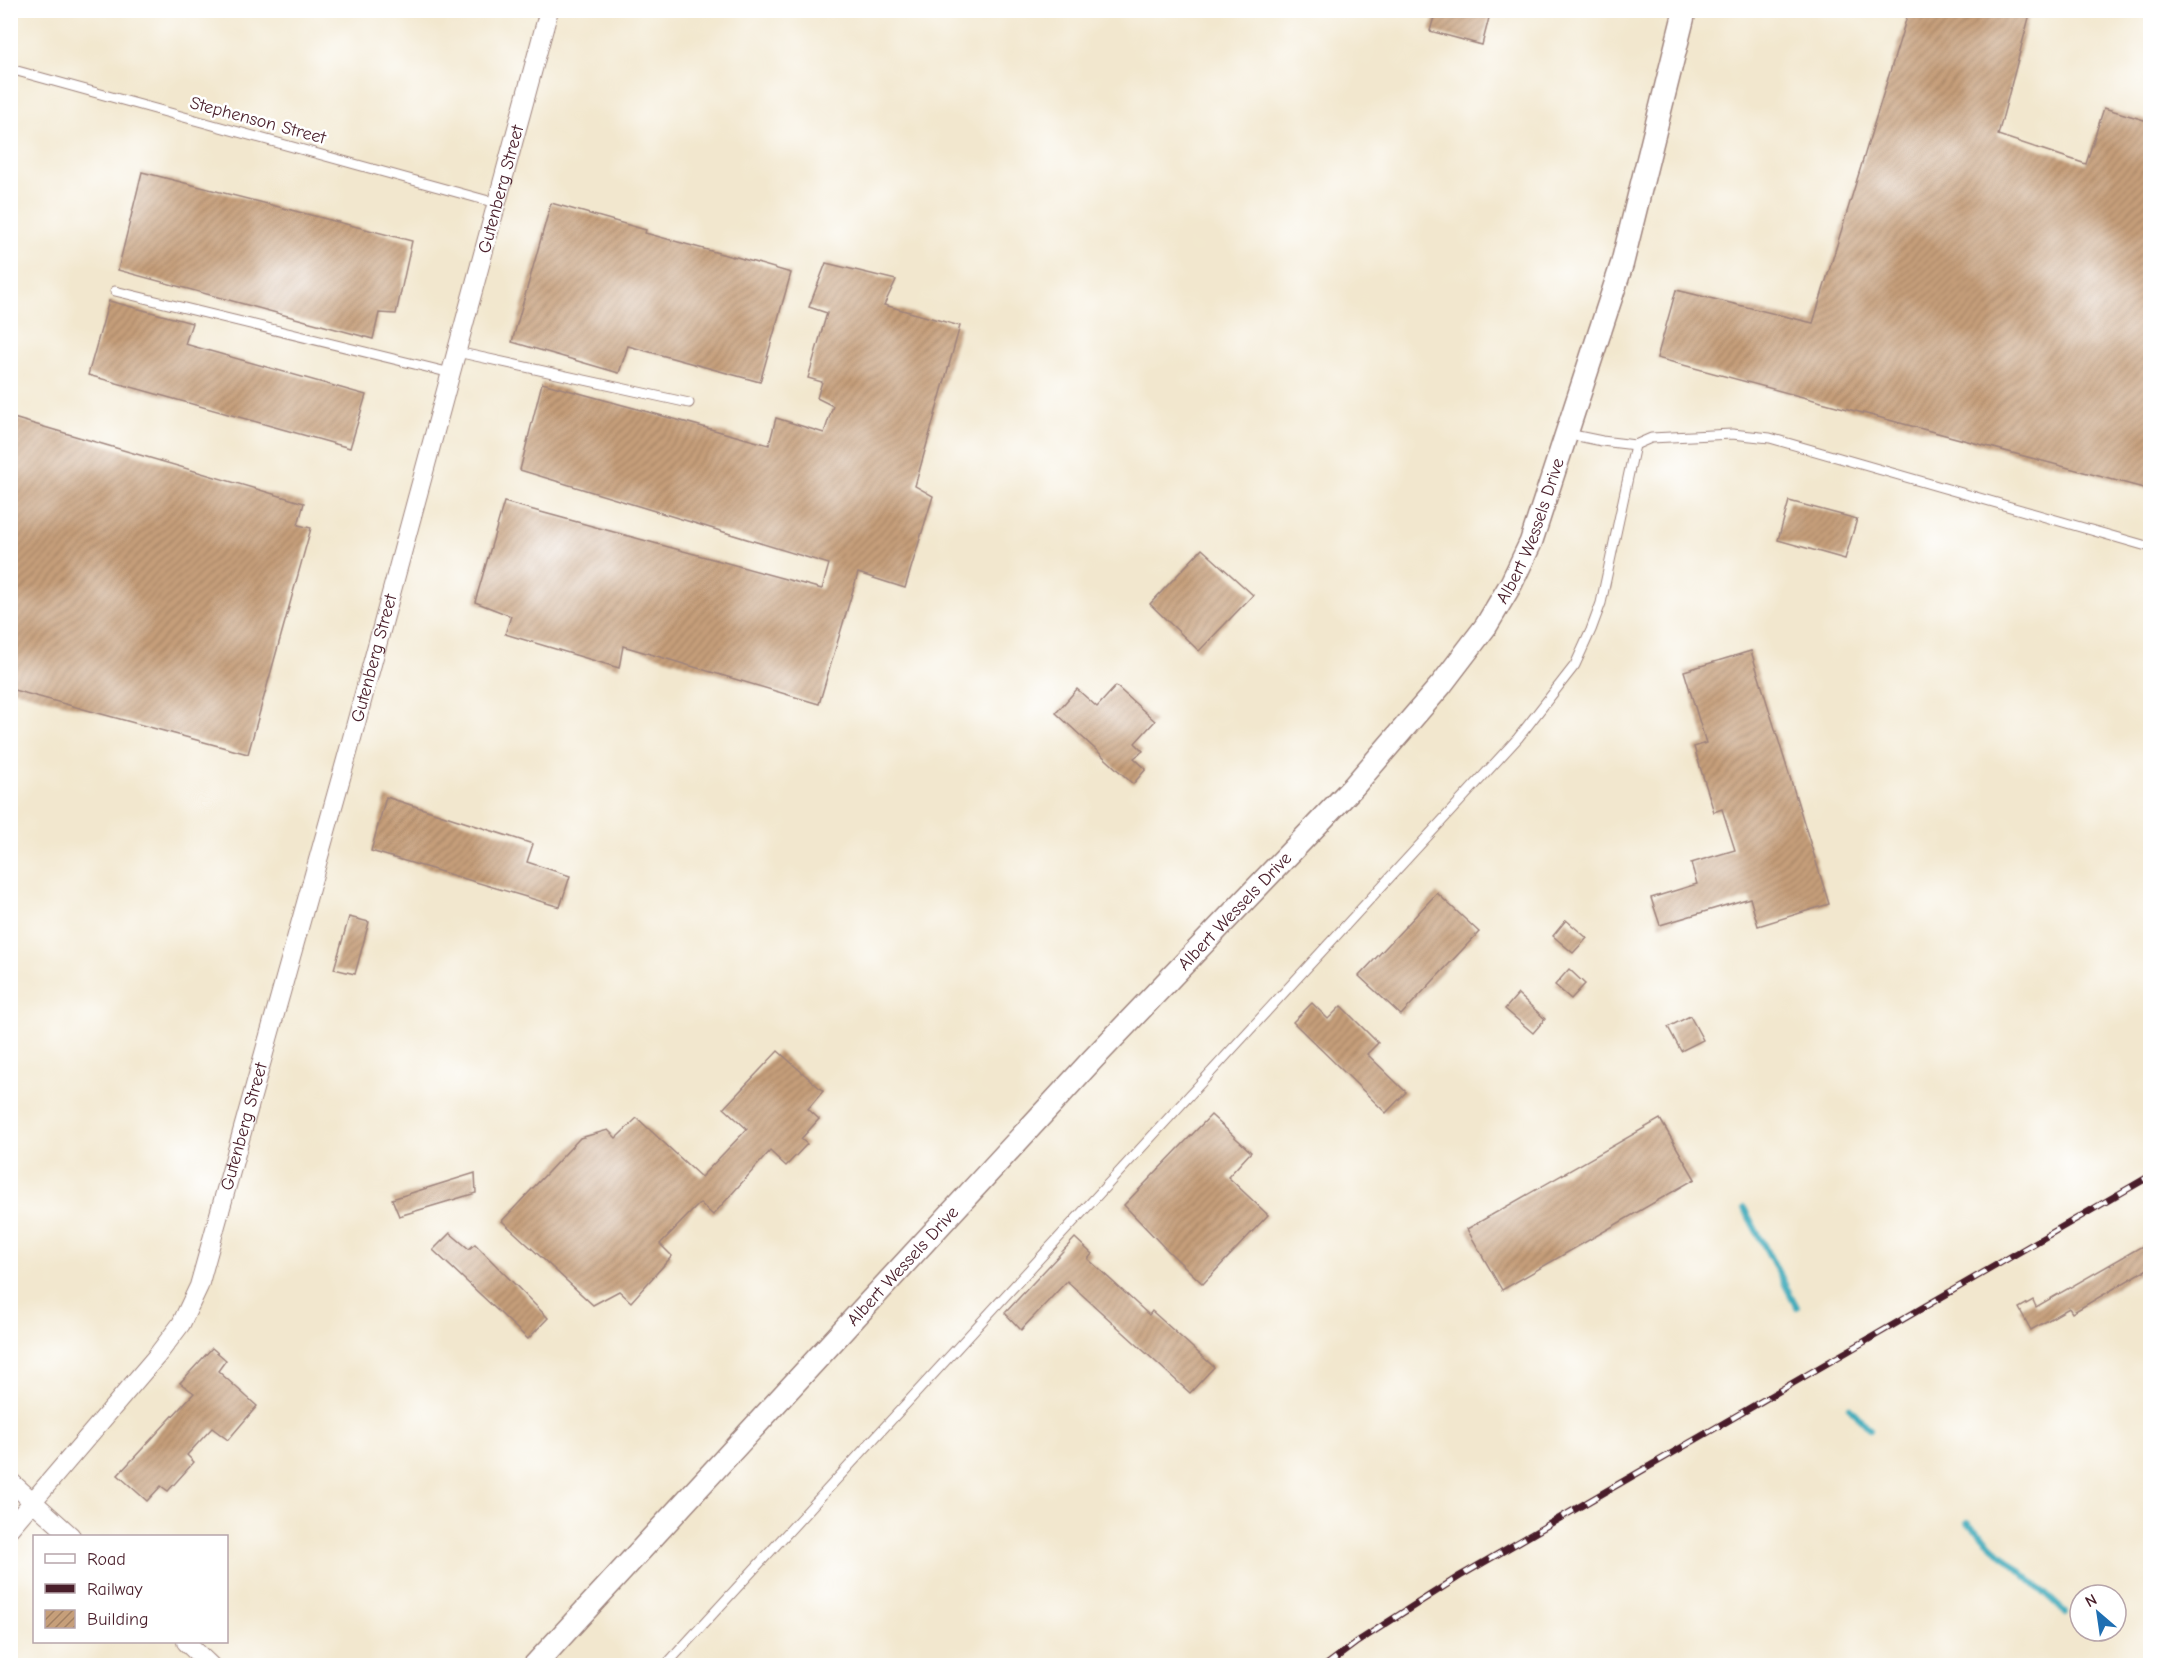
<svg xmlns="http://www.w3.org/2000/svg" width="2161" height="1676" font-family="'Comic Neue',sans-serif">
<defs>
<pattern id="building-hatch" width="6" height="6" patternUnits="userSpaceOnUse" patternTransform="scale(1.5)"><rect width="6" height="6" fill="#c69f7a"/><path d="M-1 1l2-2M0 6l6-6M5 7l2-2" fill="none" stroke="#a38164"/></pattern>
</defs>
<rect width="100%" height="100%" fill="#fff"/>
<filter id="ink" filterUnits="userSpaceOnUse"><feTurbulence type="fractalNoise" baseFrequency=".0167" numOctaves="2"/><feDisplacementMap in="SourceGraphic" scale="12" xChannelSelector="R" yChannelSelector="G"/><feConvolveMatrix kernelMatrix="1 2 1 2 8 2 1 2 1" color-interpolation-filters="sRGB"/></filter>
<filter id="wash" filterUnits="userSpaceOnUse"><feTurbulence type="fractalNoise" baseFrequency=".008" numOctaves="4" result="noise"/><feDisplacementMap in="SourceGraphic" scale="24" xChannelSelector="R" yChannelSelector="G"/><feGaussianBlur stdDeviation="1.35" result="paint"/><feColorMatrix in="noise" values="0 0 0 0 0 0 0 0 0 0 0 0 0 0 0 0 0 1.4 0 .05"/><feComposite in="paint" operator="in"/></filter>
<g filter="url(#wash)">
<rect width="100%" height="100%" fill="#f2e7ce"/>
<g fill="none" stroke-linecap="round" stroke-linejoin="round">
<g stroke="#3caaba" stroke-width="6">
<path d="M1744 1208 1797 1307"/>
<path d="M1849 1407 1870 1429"/>
<path d="M1967 1522 2066 1613"/>
</g>
</g>
<g id="blocks">
<g fill="url(#building-hatch)">
<path d="M1436 10H1491L1482 45 1430 31Z"/>
<path d="M1909 10H2031L1998 135 2086 164 2104 108 2151 122V490L1657 358 1676 290 1813 323Z"/>
<path d="M142 172 412 241 396 314 379 313 373 339 118 270Z"/>
<path d="M551 203 646 230 645 233 733 257V256L791 273 760 382 628 346 619 373 512 342Z"/>
<path d="M826 263 896 280 884 305 960 326 915 486 933 496 905 588 858 573 819 704 623 646 619 668 505 634 511 616 475 602 504 502 822 589 829 564 520 470 542 383 769 445 776 418 824 433 833 406 817 398 822 382 808 378 827 313 809 307Z"/>
<path d="M109 301 192 323 185 344 366 395 350 448 88 375Z"/>
<path d="M10 417 304 503 298 525 311 528 248 754 10 689Z"/>
<path d="M1789 501 1857 519 1845 559 1778 540Z"/>
<path d="M1202 549 1253 595 1199 651 1150 604Z"/>
<path d="M1751 651 1829 904 1758 926 1750 898 1660 925 1651 898 1697 884 1691 863 1735 850 1722 809 1714 812 1694 747 1706 743 1684 671Z"/>
<path d="M1116 686 1155 721 1135 743 1143 751 1134 758 1146 769 1133 784 1056 713 1077 689 1097 707Z"/>
<path d="M386 797 533 844 527 862 570 876 560 907 371 851Z"/>
<path d="M1437 893 1479 932 1401 1015 1359 976Z"/>
<path d="M349 917 369 922 355 974 334 969Z"/>
<path d="M1566 920 1587 938 1573 953 1553 936Z"/>
<path d="M1569 969 1585 984 1571 999 1555 985Z"/>
<path d="M1518 994 1545 1019 1533 1033 1505 1009Z"/>
<path d="M1312 1003 1328 1019 1341 1006 1378 1043 1367 1054 1406 1092 1386 1113 1293 1022Z"/>
<path d="M1690 1016 1703 1040 1681 1051 1668 1027Z"/>
<path d="M778 1051 823 1091 808 1109 819 1119 801 1139 807 1144 786 1166 770 1151 713 1215 700 1203 660 1244 672 1256 631 1302 619 1291 593 1305 502 1221 580 1138 608 1130 616 1138 637 1118 701 1177 747 1129 724 1108Z"/>
<path d="M1211 1115 1251 1152 1228 1177 1268 1215 1203 1284 1163 1246 1124 1205Z"/>
<path d="M1660 1119 1695 1179 1502 1290 1467 1229Z"/>
<path d="M475 1173 476 1193 399 1216 392 1199Z"/>
<path d="M450 1233 469 1249 475 1244 548 1318 528 1339 433 1250Z"/>
<path d="M1075 1238 1092 1254 1088 1259 1149 1315 1152 1311 1214 1367 1190 1393 1067 1281 1021 1330 1005 1313Z"/>
<path d="M2151 1241V1267L2072 1313 2069 1308 2031 1330 2019 1308 2033 1300 2036 1307Z"/>
<path d="M212 1348 226 1360 218 1371 257 1406 228 1440 212 1428 187 1455 194 1462 168 1491 161 1486 147 1501 118 1475 194 1393 180 1383Z"/>
</g>
</g>
</g>
<g filter="url(#ink)">
<use href="#blocks" fill-opacity="0" stroke="#9e837c" stroke-width="1.5"/>
<g fill="none" stroke-linecap="round" stroke-linejoin="round">
<g stroke="#9e837c" stroke-width="11">
<g id="service">
<path d="M10 69 496 203"/>
<path d="M115 291 451 373"/>
<path d="M457 352 689 403"/>
<path d="M1568 434 1602 441 1635 445 1651 438 1732 434 1770 438 2150 547"/>
<path d="M665 1666 1518 738 1575 665 1591 630 1601 603 1635 445"/>
</g>
</g>
<g stroke="#9e837c" stroke-width="20">
<g id="minor">
<path d="M10 1481 71 1536"/>
<path id="s1" d="M10 1528 156 1357 181 1324 199 1286 349 749 549 10"/>
<path d="M186 1642 211 1666"/>
</g>
</g>
<g stroke="#9e837c" stroke-width="25">
<g id="tertiary">
<path id="s2" d="M534 1666 1093 1059 1354 786 1441 685 1486 626 1511 584 1531 542 1622 264 1685 10"/>
</g>
</g>
<use href="#service" stroke="#fff" stroke-width="9"/>
<use href="#minor" stroke="#fff" stroke-width="18"/>
<use href="#tertiary" stroke="#fff" stroke-width="22"/>
<g stroke="#4a1f2b" stroke-width="7">
<path id="rail" d="M1325 1666 1357 1642 1460 1576 2150 1176"/>
</g>
<use href="#rail" stroke="#fff" stroke-width="4.5" stroke-dasharray="14" stroke-linecap="butt"/>
</g>
</g>
<g text-anchor="middle" stroke-width="5" stroke-linejoin="round" paint-order="stroke">
<g font-size="18" fill="#4a1f2b" stroke="#fff">
<text transform="translate(258 120) rotate(15)" y="6">Stephenson Street</text>
<text dy="6" stroke="none"><textPath href="#s1" startOffset="1446">Gutenberg Street</textPath></text>
<text dy="6" stroke="none"><textPath href="#s2" startOffset="1516">Albert Wessels Drive</textPath></text>
<text dy="6" stroke="none"><textPath href="#s1" startOffset="960">Gutenberg Street</textPath></text>
<text dy="6" stroke="none"><textPath href="#s2" startOffset="1030">Albert Wessels Drive</textPath></text>
<text dy="6" stroke="none"><textPath href="#s1" startOffset="474">Gutenberg Street</textPath></text>
<text dy="6" stroke="none"><textPath href="#s2" startOffset="544">Albert Wessels Drive</textPath></text>
</g>
</g>
<rect width="2161" height="1676" fill="none" stroke="#fff" stroke-width="36"/>
<rect x="33" y="1535" width="195" height="108" fill="#ffffff" stroke="#b7a5aa" stroke-width="1.5"/>
<rect x="45" y="1554" width="30" height="9" fill="#ffffff" stroke="#b7a5aa" stroke-width="1.5"/>
<text x="87" y="1565" font-size="18" fill="#4a1f2b">Road</text>
<rect x="45" y="1584" width="30" height="9" fill="#4a1f2b" stroke="#b7a5aa" stroke-width="1.5"/>
<text x="87" y="1595" font-size="18" fill="#4a1f2b">Railway</text>
<rect x="45" y="1610" width="30" height="18" fill="url(#building-hatch)" stroke="#b7a5aa" stroke-width="1.5"/>
<text x="87" y="1625" font-size="18" fill="#4a1f2b">Building</text>
<g transform="translate(2098 1613) rotate(331)"><circle r="28" fill="#ffffff" stroke="#b7a5aa" stroke-width="1.5"/>
<path d="M0-4.5L10 22L0 15L-10 22Z" fill="#1f6fb2"/>
<text y="-9" font-size="16" font-weight="bold" text-anchor="middle" fill="#4a1f2b">N</text>
</g>
</svg>
